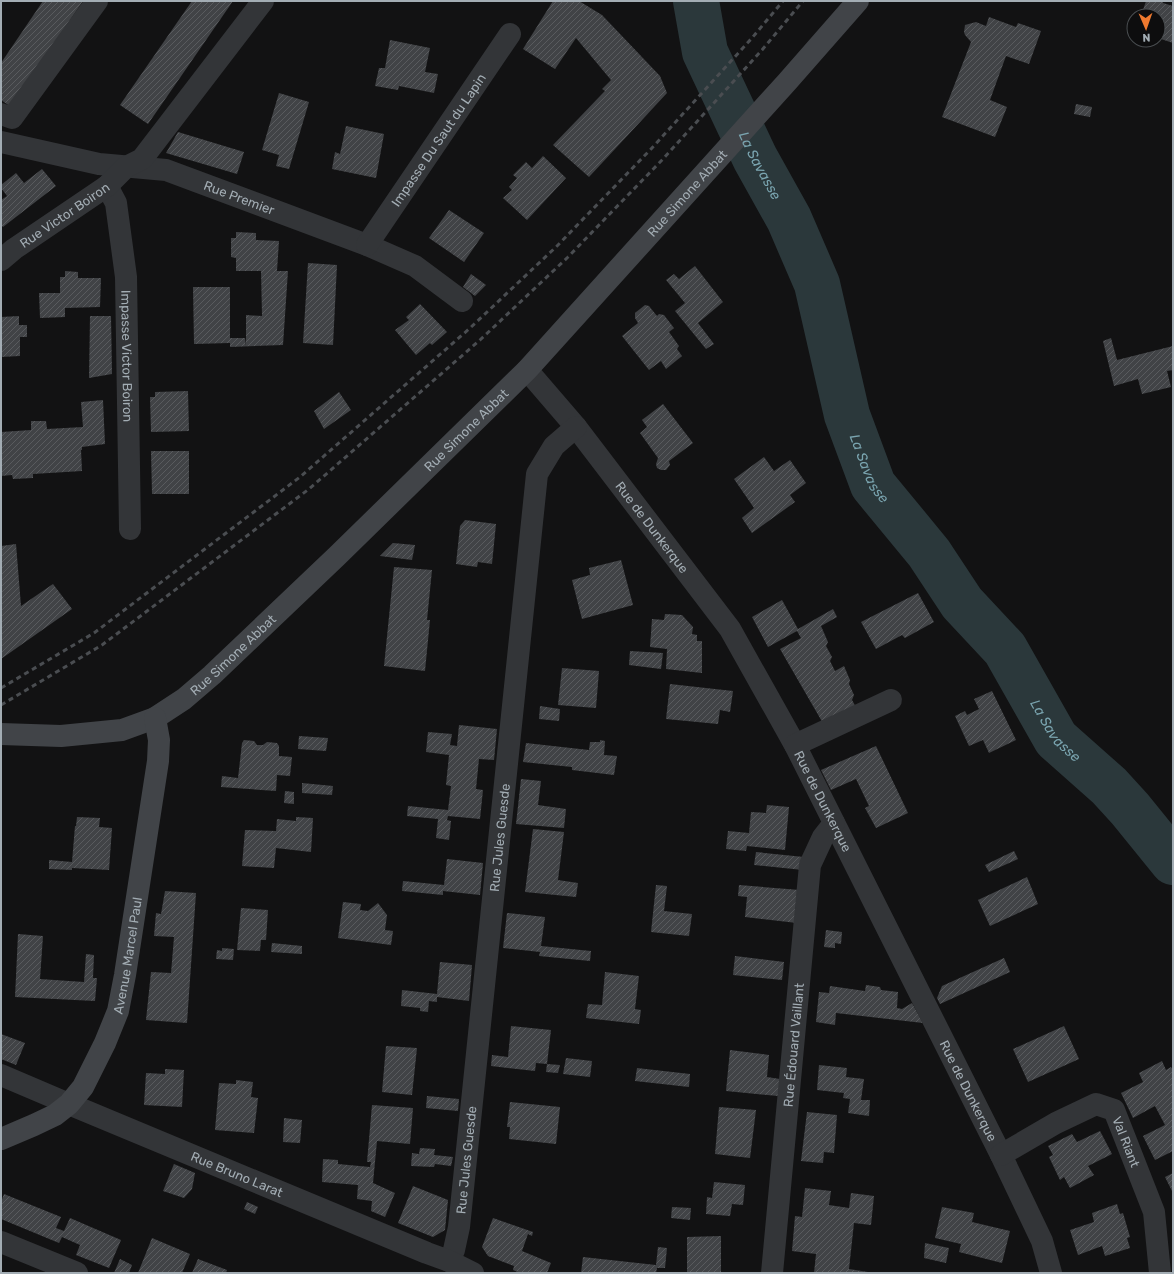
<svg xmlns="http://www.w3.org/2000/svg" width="1174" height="1274" font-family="Rubik,sans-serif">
<defs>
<pattern id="building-hatch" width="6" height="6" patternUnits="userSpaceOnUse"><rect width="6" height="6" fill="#414346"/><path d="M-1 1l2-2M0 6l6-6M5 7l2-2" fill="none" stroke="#595b5e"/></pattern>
</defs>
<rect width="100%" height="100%" fill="#121213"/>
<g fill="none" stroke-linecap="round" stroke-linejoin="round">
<path stroke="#2b383b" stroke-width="46" id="s1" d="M696 1 705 52 755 158 789 219 817 284 847 415 873 485 929 553 962 603 1005 649 1056 739 1109 786 1130 809 1173 862"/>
</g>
<g fill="url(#building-hatch)">
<path d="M43 1H83L11 107 1 100V63Z"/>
<path d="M192 1H233L148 124 120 105Z"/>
<path d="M553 1H579L602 15 660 76 667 93 589 177 553 145 605 91 602 89 611 80 576 38 555 69 523 49Z"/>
<path d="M1146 1H1163V3L1173 6V43L1158 38V16H1141Z"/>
<path d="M989 17 1016 27 1018 23 1041 31 1029 64 1006 56 990 100 1007 107 995 137 942 117 971 42 965 35 964 32 965 25 976 22 986 26Z"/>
<path d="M390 40 430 48 425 72 438 74 434 93 399 86 398 90 375 86 379 68H385Z"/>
<path d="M279 93 309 102 289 169 276 166 279 155 262 150Z"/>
<path d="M1076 104 1092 107 1090 117 1074 114Z"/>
<path d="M346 126 384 134 376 178 332 169 335 152 340 154Z"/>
<path d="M178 132 244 152 237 174 166 153Z"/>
<path d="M543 156 566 178 527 220 503 198 512 190 509 187 517 178 513 175 526 162 532 168Z"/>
<path d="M42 169 56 186 3 227 1 225V200L7 196 1 188V185L16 173 24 183Z"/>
<path d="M449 210 484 233 464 262 429 238Z"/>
<path d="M236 232 256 233V240L279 241 277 271H288L283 345 230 347V343L194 344 193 287H230V338H245L246 346V315L262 316 261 271H236V258L231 257V238H236Z"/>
<path d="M308 263 337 265 333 345 303 343Z"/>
<path d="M695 266 723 302 698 323 714 344 706 349 675 311 685 303 666 280 674 274 679 279Z"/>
<path d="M65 271 78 272V278H101L100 307 65 308V317L40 318 39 293H60V277H65Z"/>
<path d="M471 274 486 285 475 296 463 287Z"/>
<path d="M420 304 447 332 432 345 430 343 416 355 395 330 409 320 406 317Z"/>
<path d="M645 305 649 306 657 316 659 314 664 315 674 328 669 332 679 346 677 349 682 356 666 369 661 361 649 370 622 336 638 323 635 318V313Z"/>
<path d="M19 316V325H27V337H20V356L1 357V317Z"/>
<path d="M90 316H111L112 374 89 378Z"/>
<path d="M1111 338 1117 360 1173 346V370L1167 371 1171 387 1142 394 1138 379 1114 386 1103 341Z"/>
<path d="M188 391 189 431 151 432 150 397H155V392Z"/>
<path d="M339 392 351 410 324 429 314 411Z"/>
<path d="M103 400 105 444 82 447V450H81L82 471 33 474V478L13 479 12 475 1 476V432L31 430V421H46L47 429 83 427 81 402Z"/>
<path d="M663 404 693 443 669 461 670 465 666 470H661L657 468 656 464 658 458 640 433 647 427 642 420Z"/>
<path d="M151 451H189V494H152Z"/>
<path d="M764 457 774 471 790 460 806 483 790 495 795 502 752 533 742 518 754 508 734 479Z"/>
<path d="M465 520 496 524 492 564 478 562 477 567 456 564 460 526Z"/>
<path d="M393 543 415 545 412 560 380 556Z"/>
<path d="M16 544 21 606 53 584 72 609 1 659V546Z"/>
<path d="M621 560 633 605 582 619 572 580 590 575 589 568Z"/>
<path d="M394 567 432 570 427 620H430L425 671 384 666Z"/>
<path d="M918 593 934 622 905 638 902 635 876 649 861 622Z"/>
<path d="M782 600 798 629 833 609 837 617 821 626 828 642 826 646 832 657 830 661 835 671 844 666 850 680 849 684 854 695 852 700 857 709 824 725 780 649 801 638 797 631 768 647 752 617Z"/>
<path d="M665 614 682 615 693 627 692 634 697 635V641H702V673L666 669 667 649 650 647 652 619 664 620Z"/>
<path d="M630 651 663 653 661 669 629 665Z"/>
<path d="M562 668 599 671 596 708 558 705Z"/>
<path d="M670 684 733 691 730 712 720 710 718 724 666 719Z"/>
<path d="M992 691 1016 740 989 753 983 740 969 746 955 716 965 711 967 715 979 709 974 699Z"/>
<path d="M540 706 560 709 559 721 539 719Z"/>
<path d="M459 725 497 729 494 760 479 759 476 789 483 790 480 819 448 816 447 820 451 821 449 840 436 838 438 819 407 816 408 806 448 810 451 786 446 785 449 755 426 752 428 732 452 734 450 745 457 746Z"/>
<path d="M299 736 328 738 326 751 298 749Z"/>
<path d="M244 740 254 741 257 745H263L267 742 277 743 279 746V756L292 757 290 776 277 775 276 791 221 787 222 776 238 778 242 743Z"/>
<path d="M600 740 605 741 604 755 617 756 614 775 572 770V767L523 762 526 743 589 750 590 742H600Z"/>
<path d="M876 746 908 813 876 828 865 808 869 806 856 779 831 790 821 770Z"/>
<path d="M521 779 541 781 538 805 566 809 564 828 516 824Z"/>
<path d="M302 783 333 786 332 795 302 793Z"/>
<path d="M285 791 294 792V804L284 803Z"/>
<path d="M767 805 789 807 785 850 747 846 746 851 726 849 728 831 749 833 751 812 766 813Z"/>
<path d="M77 817 100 818 99 827 112 828 109 870 72 868V870L49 869V860L72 862 75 826H76Z"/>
<path d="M296 817 313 818 311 852 276 848 274 868 242 866 245 830 276 831 277 819 296 821Z"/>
<path d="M533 829 564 832 558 880 578 883 576 897 525 892Z"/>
<path d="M1014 851 1018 859 989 872 985 865Z"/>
<path d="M756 852 804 857 803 870 754 865Z"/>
<path d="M447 859 483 863 480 895 443 891V895L402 891 403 881 444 885Z"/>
<path d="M1027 877 1038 904 990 926 978 900Z"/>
<path d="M656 885 667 886 664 911 692 914 689 936 651 932Z"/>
<path d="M739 885 800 890 797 923 745 917 747 897 738 896Z"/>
<path d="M165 891 196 893 187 1023 146 1020 151 972 171 973 174 937 154 936 156 913 161 914Z"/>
<path d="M343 902 361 904 360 910 368 911 378 903 387 915 385 930 393 931 391 945 338 938Z"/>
<path d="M241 908 268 910 266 940H261L260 951 237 950Z"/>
<path d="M507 913 545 917 541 946 591 951 590 961 539 956 540 952 503 948Z"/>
<path d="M826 930 842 932 841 944 835 943V948L824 947Z"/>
<path d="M18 934 43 936 40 979 84 982 86 954 94 955 93 978H97L95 1001 15 997Z"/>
<path d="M272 943 302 946V954L271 952Z"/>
<path d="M222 948 234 949 233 960 216 959 217 950 222 951Z"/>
<path d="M735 956 784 962 782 980 733 975Z"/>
<path d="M1004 958 1010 972 940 1004 937 998 942 986Z"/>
<path d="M440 962 472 965 469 1001 437 997V1002L429 1001 428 1012 420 1011V1008L401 1006 402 990 437 994Z"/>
<path d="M605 972 639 976 635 1009 641 1010 639 1024 586 1018 588 1004 602 1005Z"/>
<path d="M866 985 880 987 881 990 898 992 897 1008 902 1009 912 1003 923 1023 836 1013 835 1025 816 1022 819 992 829 993 830 986 865 991Z"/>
<path d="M511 1026 551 1030 547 1064 560 1065 558 1073 546 1072 547 1064 536 1063 535 1071 491 1066 492 1055 508 1057Z"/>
<path d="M1064 1026 1079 1059 1028 1082 1013 1049Z"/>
<path d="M1 1034 25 1043 16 1065 1 1059Z"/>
<path d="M386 1046 417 1048 412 1095 382 1092Z"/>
<path d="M730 1050 769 1055 767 1077 780 1079 778 1096 726 1091Z"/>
<path d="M566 1058 592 1061 590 1077 563 1074Z"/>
<path d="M1162 1061 1166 1070 1171 1067 1173 1070V1151L1155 1160 1143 1136 1165 1125 1155 1106 1133 1118 1121 1093 1143 1082 1139 1073Z"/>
<path d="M819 1065 847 1068 846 1077 864 1079 861 1100H870L869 1116 848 1113 850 1099 843 1098 844 1093 817 1090Z"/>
<path d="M637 1068 690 1074 689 1087 635 1081Z"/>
<path d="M165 1069 184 1070 182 1107 144 1105 146 1073 165 1074Z"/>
<path d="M236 1080 253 1082 251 1097 258 1098 254 1133 215 1130 219 1083 236 1084Z"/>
<path d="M427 1096 459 1099 458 1111 426 1108Z"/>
<path d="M510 1102 560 1107 556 1144 509 1139 510 1127H507Z"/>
<path d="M372 1105 413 1108 410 1144 377 1141 373 1183 395 1193 385 1217 371 1211 372 1201 357 1199 358 1185 322 1182 323 1159 338 1160V1164L370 1167 371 1162H367Z"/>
<path d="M719 1107 756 1110 750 1158 715 1154Z"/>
<path d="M807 1112 837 1115 834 1153 824 1152 823 1163 801 1161Z"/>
<path d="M284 1118 302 1120 300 1143 283 1142Z"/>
<path d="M1100 1131 1112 1154 1088 1166 1094 1175 1070 1188 1064 1177 1060 1180 1049 1157 1053 1155 1048 1146 1072 1134 1077 1142Z"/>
<path d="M420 1148 435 1149 434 1155 453 1157 451 1166 435 1164 434 1167 411 1166 412 1153 419 1154Z"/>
<path d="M174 1164 195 1173 192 1189 184 1198 163 1191Z"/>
<path d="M1173 1173V1193L1165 1177Z"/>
<path d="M714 1182 745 1185 743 1205 732 1204 730 1216 706 1214 707 1197 712 1198Z"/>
<path d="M413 1186 448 1200 445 1230 433 1237 398 1223Z"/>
<path d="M805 1188 831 1191 829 1205 849 1208 851 1193 874 1196 871 1225 854 1223 849 1269 868 1272 867 1273H814L816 1254 792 1251 795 1216 802 1217Z"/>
<path d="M4 1194 61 1217 56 1228 64 1231 70 1218 121 1240 109 1268 76 1255 80 1245 62 1237 59 1243 1 1219V1202Z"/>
<path d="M247 1202 258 1207 255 1214 244 1209Z"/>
<path d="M1117 1204 1120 1214 1123 1213 1130 1237 1127 1238 1130 1248 1105 1256 1102 1246 1078 1255 1070 1230 1094 1222 1092 1213Z"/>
<path d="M672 1207 691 1208 690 1220 671 1218Z"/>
<path d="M942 1207 974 1213 972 1222 1010 1231 1002 1263 959 1252 961 1244 935 1238Z"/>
<path d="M493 1218 533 1232 532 1236 528 1234 522 1251 551 1263 547 1273H520L513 1270 514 1266 488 1256 482 1247Z"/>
<path d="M721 1236V1273H687V1237Z"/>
<path d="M152 1238 190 1254 182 1273H138Z"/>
<path d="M925 1243 949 1248 946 1263 924 1258Z"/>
<path d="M658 1247 667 1248 665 1268H657L656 1273H581L583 1257 656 1265Z"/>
<path d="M120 1259 132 1265 129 1273H114Z"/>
<path d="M198 1259 227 1270 226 1273H192Z"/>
</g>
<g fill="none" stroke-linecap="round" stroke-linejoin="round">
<g stroke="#333538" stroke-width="22">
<path d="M1 114 12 118 97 1"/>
<path id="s2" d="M1 142 99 164 166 170 367 245 415 266 462 301"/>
<path id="s3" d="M107 186 116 203 126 277 130 529"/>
<path id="s4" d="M367 245 510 34"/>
<path id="s5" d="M1 260 14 249 107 186 126 167 142 159 263 1"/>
<path id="s6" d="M527 370 576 427 730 629 795 745 1001 1155 1042 1241 1051 1273"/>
<path d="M795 745 891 700"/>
<path d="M1 1075 69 1104"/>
<path id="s7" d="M1001 1155 1056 1123 1096 1104 1114 1110 1154 1212 1160 1273"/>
<path d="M1 1242 77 1273"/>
<path id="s8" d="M449 1261 454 1250 459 1227 537 474 554 446 576 427"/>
<path id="s9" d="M772 1273 810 865 823 837 834 823"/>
</g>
<path stroke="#333538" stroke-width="22" id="s10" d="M69 1104 427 1253 449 1261 473 1273"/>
<g stroke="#414448" stroke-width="22">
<path id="s11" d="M1 734 61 736 122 730 155 718 184 699 212 675 337 556 527 370 787 82 858 1"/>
<path id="s12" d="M1 1139 34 1125 55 1115 69 1104 83 1087 105 1043 118 1011 125 975 158 761 159 740 155 718"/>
</g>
<g stroke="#4a4d51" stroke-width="3" stroke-dasharray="5 4" stroke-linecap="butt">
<path d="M1 688 94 633 300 477 469 329 557 246 651 149 752 38 783 1"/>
<path d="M1 705 102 645 309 489 480 340 568 257 662 160 762 50 803 1"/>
</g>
</g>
<g text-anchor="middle" stroke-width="4" stroke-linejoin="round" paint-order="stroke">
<g font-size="13" fill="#a3adb4" stroke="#0d0d0e">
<text dy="5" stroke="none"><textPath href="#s4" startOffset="127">Impasse Du Saut du Lapin</textPath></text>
<text dy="5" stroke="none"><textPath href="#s11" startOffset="905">Rue Simone Abbat</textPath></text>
<text dy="5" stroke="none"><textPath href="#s2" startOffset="246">Rue Premier</textPath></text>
<text dy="5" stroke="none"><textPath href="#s5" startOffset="78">Rue Victor Boiron</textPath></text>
<text dy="5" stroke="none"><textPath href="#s3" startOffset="173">Impasse Victor Boiron</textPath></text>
<text dy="5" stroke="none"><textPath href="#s11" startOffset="581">Rue Simone Abbat</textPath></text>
<text dy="5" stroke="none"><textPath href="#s6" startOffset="201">Rue de Dunkerque</textPath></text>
<text dy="5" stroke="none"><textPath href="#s11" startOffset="257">Rue Simone Abbat</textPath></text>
<text dy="5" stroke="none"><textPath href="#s6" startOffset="525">Rue de Dunkerque</textPath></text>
<text dy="5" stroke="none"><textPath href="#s8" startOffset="427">Rue Jules Guesde</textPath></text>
<text dy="5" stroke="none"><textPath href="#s12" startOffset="239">Avenue Marcel Paul</textPath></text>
<text dy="5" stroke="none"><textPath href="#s9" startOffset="229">Rue Édouard Vaillant</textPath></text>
<text dy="5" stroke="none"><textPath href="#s6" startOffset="849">Rue de Dunkerque</textPath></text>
<text dy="5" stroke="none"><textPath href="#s7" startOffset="161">Val Riant</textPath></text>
<text dy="5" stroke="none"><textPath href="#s8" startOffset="103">Rue Jules Guesde</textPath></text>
<text dy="5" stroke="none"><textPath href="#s10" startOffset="182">Rue Bruno Larat</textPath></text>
</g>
<g font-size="14" font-style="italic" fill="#7aa4af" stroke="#0d0d0e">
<text dy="5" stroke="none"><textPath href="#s1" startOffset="178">La Savasse</textPath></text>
<text dy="5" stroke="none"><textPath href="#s1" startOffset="502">La Savasse</textPath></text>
<text dy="5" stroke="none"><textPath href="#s1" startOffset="826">La Savasse</textPath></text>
</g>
</g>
<rect width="1174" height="1274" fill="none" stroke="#a3adb4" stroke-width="4"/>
<g transform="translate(1146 28) rotate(178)"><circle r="19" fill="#0d0d0e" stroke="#494d50"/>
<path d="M0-3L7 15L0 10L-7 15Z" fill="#ee792f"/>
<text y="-6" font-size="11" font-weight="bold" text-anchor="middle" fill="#a3adb4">N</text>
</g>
</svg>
